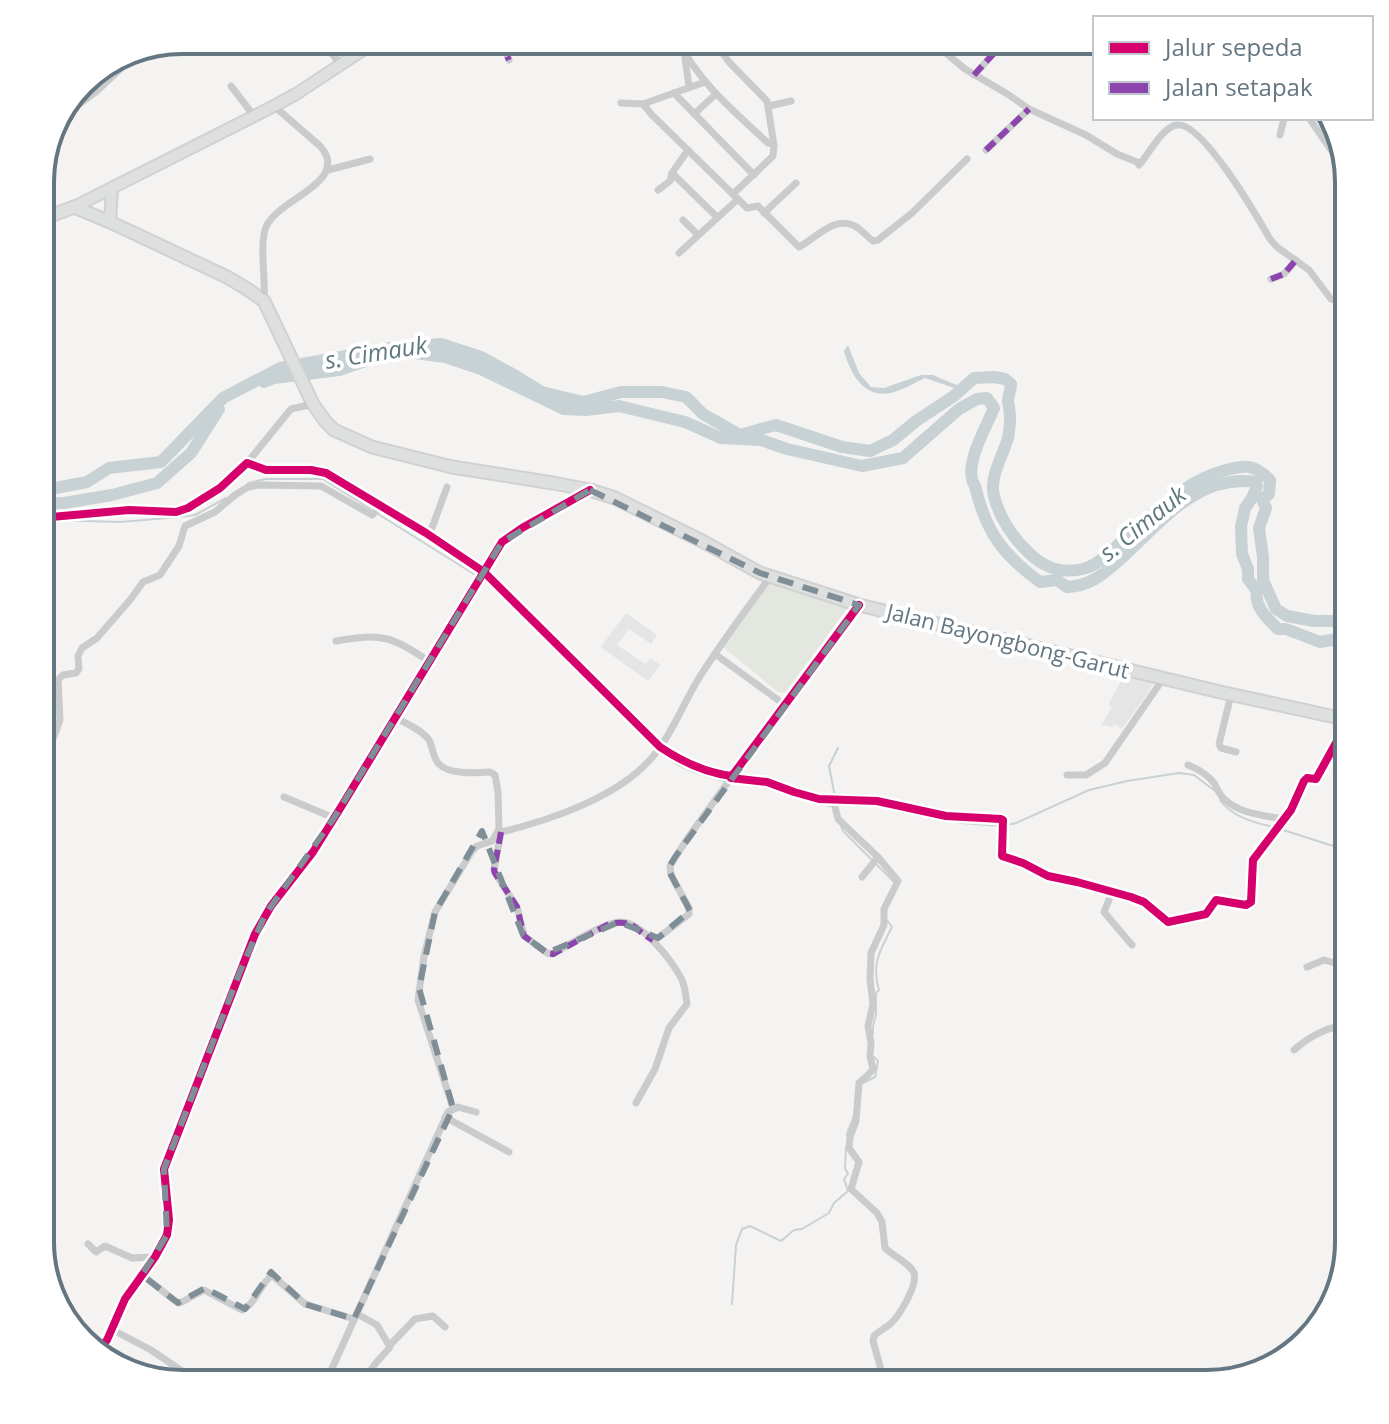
<svg xmlns="http://www.w3.org/2000/svg" width="1389" height="1424" font-family="'Open Sans',sans-serif">
<rect width="100%" height="100%" fill="#f4f3f2"/>
<g fill="#e4e5e4">
<path d="M626 613 657 635 651 644 629 629 617 645 645 664 651 658 660 665 648 681 601 647Z"/>
<path d="M1126 672 1155 679 1150 690 1122 729 1115 724 1112 727 1101 725 1112 707 1108 705Z"/>
</g>
<path fill="#e4e6e0" d="M770 576 852 602 785 693 778 692 723 647Z"/>
<path fill="#c8d1d3" d="M848 345 859 373 871 387 884 388 921 375H933L961 387 954 396 957 389 925 378C914 383 901 391 890 393 863 398 850 373 844 351Z"/>
<g fill="none" stroke-linecap="round" stroke-linejoin="round">
<g stroke="#c8d1d3" stroke-width="2">
<path d="M248 483 266 479H323L372 510"/>
<path d="M378 514 477 576"/>
<path d="M49 520 120 522 180 517 195 515 226 498"/>
<path d="M483 580 500 592"/>
<path d="M640 732 656 748"/>
<path d="M660 752C675 767 706 777 727 782"/>
<path d="M733 783 770 788 814 803 831 806"/>
<path d="M835 797 829 766 838 748"/>
<path d="M1220 800C1232 817 1255 823 1274 827"/>
<path d="M838 805H873L962 823 1001 826"/>
<path d="M1007 825 1016 823 1089 790 1127 781 1179 773 1194 775 1215 791"/>
<path d="M841 826 843 831 871 859"/>
<path d="M1280 829 1349 851"/>
<path d="M876 864 894 882"/>
<path d="M873 1034V1026L876 1015V993L879 990C871 965 880 950 892 927L887 920"/>
<path d="M865 1082 875 1077 878 1061 874 1057"/>
<path d="M847 1136C847 1129 852 1125 853 1117"/>
<path d="M732 1304 736 1245 742 1229 750 1226 781 1241 794 1230 802 1229 829 1213 834 1203 848 1191 844 1179 848 1174 845 1168 846 1147"/>
</g>
<g stroke="#c8d1d3" stroke-width="12">
<path d="M408 352 445 357 481 369 564 409 586 410 619 406 685 422 721 438 761 440 787 449 862 466 903 458 959 409 977 399 987 398 994 408C986 428 962 467 975 486 986 532 1002 554 1040 582L1057 580 1067 587C1088 586 1100 577 1116 563 1157 528 1194 473 1256 482L1257 486 1252 498 1245 508 1241 527 1242 554 1248 569V579L1257 591C1254 607 1267 618 1278 629H1286L1320 642 1349 637"/>
<path d="M264 382 274 378 339 370 374 358"/>
<path d="M40 491 87 482 109 468 161 462 223 398 280 368 391 348 441 344 481 357 516 376 542 392 583 402 621 392H662L686 397 703 414 740 435 776 425 842 447 870 451 893 440 916 421 954 396 974 378 994 377 1005 379 1011 384C1011 391 1008 395 1008 401 1008 403 1009 405 1009 407 1011 417 1010 428 1008 438 1003 456 989 477 994 496 999 517 1013 538 1028 552 1044 568 1061 574 1083 569 1100 565 1118 544 1131 533 1159 508 1189 479 1226 470 1247 465 1254 464 1270 480L1269 494 1262 499 1266 508 1259 528 1263 557V580L1276 609 1287 616 1314 621H1338L1349 617"/>
<path d="M40 504 64 503 112 495 157 483 191 453 219 409"/>
</g>
<g stroke="#d0d1d2" stroke-width="14">
<g id="secondary">
<path d="M74 207 274 106 296 94 378 40"/>
<path d="M110 222 112 189"/>
</g>
</g>
<g stroke="#d1d1d1" stroke-width="15">
<path id="primary" d="M40 220 74 207 110 222 227 277 247 289 264 301 313 404 325 421 334 430 372 447 452 467 553 483 590 490 615 498 704 542 760 573 859 605 1220 692 1349 720"/>
</g>
<g stroke="#cacbcc" stroke-width="7">
<path d="M321 40 341 65"/>
<path d="M500 40 509 60"/>
<path d="M678 40C698 82 735 112 768 143L774 145 767 101 729 62 713 40"/>
<path d="M930 40 965 69 1009 95 1029 109 1086 135 1117 154 1137 162 1139 165C1149 154 1162 127 1177 125 1202 121 1258 218 1270 239L1277 247 1309 270 1331 299 1339 302H1349"/>
<path d="M685 58 689 87"/>
<path d="M974 75 1006 40"/>
<path d="M231 86 254 116"/>
<path d="M674 93 754 175"/>
<path d="M621 103 643 104 705 82"/>
<path d="M643 104 652 115 747 208 758 206 799 247C817 238 835 213 858 228 863 232 868 237 873 241L878 240 912 213 967 159"/>
<path d="M769 106 791 101"/>
<path d="M694 114 716 94"/>
<path d="M1309 118 1345 170"/>
<path d="M54 123 97 91 131 59"/>
<path d="M1280 135 1284 118"/>
<path d="M986 150 1029 109"/>
<path d="M328 170 370 159"/>
<path d="M672 173 717 217"/>
<path d="M658 190 670 181 672 173 688 150"/>
<path d="M733 194 773 156 774 145"/>
<path d="M764 213 796 183"/>
<path d="M683 220 698 235"/>
<path d="M679 253 738 199"/>
<path d="M1271 279 1284 274 1296 260"/>
<path d="M264 301C266 280 259 245 266 227 277 199 352 182 320 146L274 106"/>
<path d="M247 463 291 409 313 404"/>
<path d="M40 518 129 510 176 512 188 508 220 488 247 463 266 470H311L326 473 426 533 484 572 660 747C681 761 706 773 732 776L859 605"/>
<path d="M429 536 447 487"/>
<path d="M336 641C383 633 391 636 430 662"/>
<path d="M715 654 785 705"/>
<path d="M1231 695 1219 744 1221 748 1236 752"/>
<path d="M40 716 51 714 59 710"/>
<path d="M396 718C407 724 422 730 429 740 433 747 433 759 439 764 449 775 477 773 490 772L495 775 498 792 499 829 492 841 477 846 472 851 435 912 424 956 418 1000 453 1108"/>
<path d="M1188 765C1198 769 1207 774 1214 783 1217 788 1219 794 1224 799 1240 814 1263 815 1283 819"/>
<path d="M40 766 47 755 60 720 58 680 63 675 76 673 79 669 78 656 82 648 97 638 130 600 143 582 160 575 179 546 185 526 215 512 235 495 248 487 259 485 321 486 372 515 380 507"/>
<path d="M1067 775H1086L1105 763 1163 679"/>
<path d="M732 776 731 778 767 782 794 792 819 799 877 801 946 816 1001 819 1003 820 1002 856 1023 863 1048 876 1077 882 1131 897 1144 902 1168 922 1206 914 1216 900 1246 905 1251 902 1253 860 1291 810 1304 781 1307 778 1316 779 1342 732 1346 719"/>
<path d="M284 797 334 818"/>
<path d="M837 799 835 807 838 819 878 857 898 881 884 909V925L871 953 870 979 873 1004 868 1026 871 1043 870 1056 873 1069 867 1076 859 1083 856 1121 850 1137 849 1148 859 1162 851 1189 877 1213 882 1222 885 1248C893 1256 910 1263 914 1273 918 1285 899 1317 889 1325 884 1329 879 1331 874 1336L873 1341 885 1384"/>
<path d="M500 831 501 832C547 821 609 800 644 766 670 741 681 707 699 678 721 643 746 610 770 577"/>
<path d="M501 832 494 870 495 873 517 907 524 936 547 953 553 954C568 945 603 923 620 922 642 921 673 962 682 980 685 987 686 996 687 1004L669 1028 655 1069 636 1103"/>
<path d="M862 877 878 857"/>
<path d="M1112 892 1104 912 1132 945"/>
<path d="M653 940 658 938 689 914V908L671 875 670 866 687 839 731 778"/>
<path d="M1307 967 1324 960 1349 967"/>
<path d="M1294 1050C1310 1036 1327 1026 1349 1025"/>
<path d="M445 1117 509 1152"/>
<path d="M88 1244 96 1252 105 1246 132 1258 155 1257"/>
<path d="M142 1275 178 1303 182 1302 204 1290 242 1310C256 1304 260 1284 272 1275L305 1304 354 1319"/>
<path d="M357 1314 377 1325 390 1347C382 1358 365 1369 369 1384"/>
<path d="M111 1329 151 1350 182 1371"/>
<path d="M390 1345 415 1319 433 1316 445 1327"/>
<path d="M325 1384 448 1112 458 1107 476 1112"/>
</g>
<path stroke="#cacbcc" stroke-width="9" d="M97 1352 107 1340 125 1299 155 1257 167 1235 169 1220 164 1169 255 934 271 906 313 852 341 807 502 542 522 528 590 490"/>
<use href="#secondary" stroke="#dedfdf" stroke-width="10"/>
<use href="#primary" stroke="#dedfdf" stroke-width="11"/>
<g stroke="#8e44ad" stroke-width="6" stroke-dasharray="12 6" stroke-linecap="butt">
<path d="M500 40 509 60"/>
<path d="M974 75 1006 40"/>
<path d="M986 150 1029 109"/>
<path d="M1271 279 1284 274 1296 260"/>
<path d="M501 832 494 870 495 873 517 907 524 936 547 953 553 954 609 924C636 919 633 930 653 940"/>
</g>
<g stroke="#fff" stroke-width="13">
<g id="cycleway">
<path d="M40 518 129 510 176 512 188 508 220 488 247 463 266 470H311L326 473 426 533 484 572 660 747C681 761 706 773 732 776L859 605"/>
<path d="M732 776 731 778 767 782 794 792 819 799 877 801 946 816 1001 819 1003 820 1002 856 1023 863 1048 876 1077 882 1131 897 1144 902 1168 922 1206 914 1216 900 1246 905 1251 902 1253 860 1291 810 1304 781 1307 778 1316 779 1342 732 1346 719"/>
<path d="M97 1352 107 1340 125 1299 155 1257 167 1235 169 1220 164 1169 255 934 271 906 313 852 341 807 502 542 522 528 590 490"/>
</g>
</g>
<use href="#cycleway" stroke="#d6006c" stroke-width="8"/>
</g>
<path fill="none" stroke="#808e97" stroke-width="6" stroke-dasharray="16 10" stroke-linejoin="round" d="M590 490 760 573 859 605 675 857 668 869 690 911 658 938 619 922 547 953 523 935 482 831 435 912 419 988 453 1108 354 1319 305 1304 271 1272 245 1309 205 1288 178 1303 142 1275 167 1235 164 1169 241 969 265 915 334 818 502 542Z"/>
<g text-anchor="middle" stroke-width="8" stroke-linejoin="round" paint-order="stroke">
<g font-size="22" fill="#647681" stroke="#fff">
<text transform="translate(1008 641) rotate(14)" y="8">Jalan Bayongbong-Garut</text>
</g>
<g font-size="24" font-style="italic" fill="#5f787f" stroke="#fff">
<text transform="translate(376 353) rotate(-9)" y="8">s. Cimauk</text>
<text transform="translate(1143 524) rotate(-39)" y="8">s. Cimauk</text>
</g>
</g>
<path d="M0 0H1389V1424H0ZM182 54H1207A128 128 0 0 1 1335 182V1242A128 128 0 0 1 1207 1370H182A128 128 0 0 1 54 1242V182A128 128 0 0 1 182 54Z" fill="#fff" fill-rule="evenodd"/>
<path fill="none" stroke="#647681" stroke-width="4" d="M182 54H1207A128 128 0 0 1 1335 182V1242A128 128 0 0 1 1207 1370H182A128 128 0 0 1 54 1242V182A128 128 0 0 1 182 54Z"/>
<rect x="1093" y="16" width="280" height="104" fill="#ffffff" stroke="#c1c8cd" stroke-width="2"/>
<rect x="1109" y="42" width="40" height="12" fill="#d6006c" stroke="#c1c8cd" stroke-width="2"/>
<text x="1165" y="56" font-size="24" fill="#647681">Jalur sepeda</text>
<rect x="1109" y="82" width="40" height="12" fill="#8e44ad" stroke="#c1c8cd" stroke-width="2"/>
<text x="1165" y="96" font-size="24" fill="#647681">Jalan setapak</text>
</svg>
